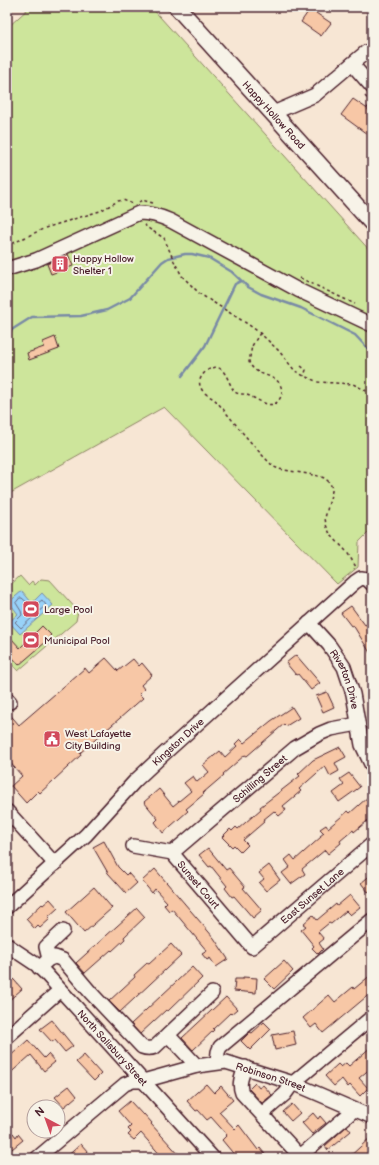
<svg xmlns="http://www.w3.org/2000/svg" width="379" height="1165" font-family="'Balsamiq Sans',sans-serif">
<rect width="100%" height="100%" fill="#f7e6d4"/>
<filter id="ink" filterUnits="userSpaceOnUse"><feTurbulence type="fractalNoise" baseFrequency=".025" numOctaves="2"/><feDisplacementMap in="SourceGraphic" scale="8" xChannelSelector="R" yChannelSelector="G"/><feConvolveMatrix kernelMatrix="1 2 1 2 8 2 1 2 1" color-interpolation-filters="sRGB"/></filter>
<g filter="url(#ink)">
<g fill="#cde59b" stroke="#8c8263">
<path d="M30 7H151L372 253V529L359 542 358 567 337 584 164 407 7 495V28Z"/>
<path d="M20 576 28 585 32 581 35 585 41 579 50 580 78 611 76 621 18 671 7 659V588Z"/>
</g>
<path fill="#98d2f8" stroke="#798aa6" d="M22 591 32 603 42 593 53 605 20 634 9 622 18 614 9 602Z"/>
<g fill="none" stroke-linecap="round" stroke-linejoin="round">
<path stroke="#69677d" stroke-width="1" d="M20 598H22L31 606H34L42 600 46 605 21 628 15 622 22 615 21 611 16 603Z"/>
<g stroke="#798aa6" stroke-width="2.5">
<path d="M7 334 13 329 32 317 81 316 107 310 130 298 162 262 168 258 185 254H192L209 258 232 272 248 287 261 294 301 308 355 335 372 353"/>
<path d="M182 376 205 346 235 284 241 281"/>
</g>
</g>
<g fill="#f7c7a6" stroke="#4a1f2b">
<path d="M310 9 331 23 321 36 301 22Z"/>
<path d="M353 99 369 110V111L372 113V128L367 134 341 115Z"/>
<path d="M68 254 73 266 51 274 47 264Z"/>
<path d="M55 337 59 349 29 360 27 353 44 347 43 342Z"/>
<path d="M351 606 365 625 372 621V656L353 625 351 626 341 613Z"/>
<path d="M42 626 51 635 46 640 47 641 19 665 7 651V642L11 638 20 648Z"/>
<path d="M296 655 320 683 311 690 298 674 296 675 286 663Z"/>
<path d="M106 658 118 671 133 659 139 666 142 663 152 675 141 685 144 689 139 694 143 698 80 753 81 755 40 793 38 791 26 803 11 786 22 776 7 759V711L19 725 85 668 89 673Z"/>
<path d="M327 692 334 707 323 712 316 696Z"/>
<path d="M292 707 299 718 286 726 284 724 247 756 245 755 223 774 224 775 203 793 204 794 186 809 188 811 163 833 155 822 158 819 144 802 159 789 173 806 191 791 184 783 193 776 197 782 209 772 203 765 220 751 225 757 237 746 235 744 240 739 244 743 271 721Z"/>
<path d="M340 747 346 757 335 763 339 771 330 776 325 766 299 789 301 791 283 806 286 810 279 816 274 811 263 820 264 822 243 840 248 845 241 852 234 845 232 847 222 837 230 829 232 831 236 827 238 829 261 809 260 807 300 776 298 774 313 760Z"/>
<path d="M349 773 360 787 339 802 333 793 344 785 340 779Z"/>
<path d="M368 797 372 801V817L354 832 353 830 340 841 341 843 328 854 325 850 302 869 305 874 291 884 282 873 290 867 285 860 291 855 295 860 321 837 320 836 324 833 320 829 326 825 328 828 348 811 350 813Z"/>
<path d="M104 841 118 867 126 875 128 873 137 883 126 893 108 873 93 847Z"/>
<path d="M208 848 226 870 229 868 245 887 243 888 262 910 253 918 234 896 232 897 225 888 227 886 211 866 209 867 199 855Z"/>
<path d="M269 865 280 880 266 891 259 883 264 879 259 873Z"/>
<path d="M155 869 214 938 228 959 216 967 210 958 207 960 202 954 207 951 172 909 169 911 164 905 167 902 155 889 152 893 142 881Z"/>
<path d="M372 874V889L368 892 361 883Z"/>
<path d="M94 887 112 908 84 933 66 912Z"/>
<path d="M350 895 360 907 350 915 346 911 331 924 329 923 318 932 324 939 319 943 323 949 318 954 312 948 314 946 301 930 306 926 303 924 313 915 317 920 336 904 337 906Z"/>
<path d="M50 899 58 908 48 917 50 919 40 928 38 926 35 929 26 919 42 904 43 905Z"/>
<path d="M137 908 145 917 124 937 125 939 112 951 111 950 85 973 76 963Z"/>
<path d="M171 944 181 955 120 1012 109 1001 135 977 134 975 147 963 149 964Z"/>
<path d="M284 961 293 971 274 989 264 979Z"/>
<path d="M192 967 202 978 168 1011 166 1010 140 1034 131 1024Z"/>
<path d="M7 972 22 989 7 1002Z"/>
<path d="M372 974V992L323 1033 316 1024 311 1028 303 1018 329 995 335 1002 353 987 354 989Z"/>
<path d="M243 977 257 978 256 993 234 991 235 979H243Z"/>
<path d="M226 997 237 1009 231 1014 230 1013 213 1029 214 1030 193 1050 182 1038Z"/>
<path d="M52 1020 73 1046 65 1052 55 1040 52 1042 40 1029Z"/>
<path d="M264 1022 271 1029 250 1050 241 1041 250 1032 252 1033Z"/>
<path d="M293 1031 296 1045 275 1050 272 1035Z"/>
<path d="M28 1040 44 1058 48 1054 55 1062 44 1071 31 1055 7 1076V1059Z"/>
<path d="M372 1046V1067L359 1078 368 1088 360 1096 350 1085 348 1087 342 1079 334 1086 325 1076 338 1064 341 1067 346 1063 349 1066Z"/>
<path d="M84 1055 101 1074 94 1081 76 1062Z"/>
<path d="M255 1083 259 1088 263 1085 272 1095 262 1103 249 1089Z"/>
<path d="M206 1084 214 1093 221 1086 233 1100 219 1112 235 1129 239 1125 258 1150 260 1148 268 1158H237L222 1140 227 1135 211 1117 207 1120 198 1110 196 1111 187 1101Z"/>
<path d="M69 1086 77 1096 64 1107 55 1097Z"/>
<path d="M130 1101 143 1115 144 1114 152 1123 151 1124 182 1158H163L141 1133 134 1140 128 1135 131 1132 128 1129 131 1126 118 1111Z"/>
<path d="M292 1104 300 1113 291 1121 283 1112Z"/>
<path d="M313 1113 318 1119 320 1116 326 1123 312 1134 302 1123Z"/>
<path d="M34 1115V1131L26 1121Z"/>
<path d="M347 1126 351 1131 328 1150 325 1146Z"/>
<path d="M13 1133 16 1137 18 1134 23 1140 7 1153V1138Z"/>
<path d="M372 1136V1158H348Z"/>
<path d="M81 1144 88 1152 80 1158H65Z"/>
</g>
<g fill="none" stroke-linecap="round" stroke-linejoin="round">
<g stroke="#4a1f2b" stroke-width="16">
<g id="minor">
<path d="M352 64 372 87"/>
<path d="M273 113 315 95 366 52 369 51 372 53"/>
<path d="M7 269 36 260 139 213C151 213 160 216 171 221L298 290 372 325"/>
<path id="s1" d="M309 623 329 645 344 667 353 694 362 745 372 766"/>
<path d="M7 699 10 702"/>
<path d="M7 811 55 864"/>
<path id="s2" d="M133 846 172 853 252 947 372 844"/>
<path id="s3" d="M172 853 295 748 319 734 331 729 358 724"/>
<path id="s4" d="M7 907 86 835 135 781 166 752 355 582 361 578 367 579 372 584"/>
<path id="s5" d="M7 945 37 965 46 974 213 1158"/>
<path d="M49 959 46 947 63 931"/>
<path d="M39 968 49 959 55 957 63 960 91 993 142 1047C147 1049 150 1049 155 1047L212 993"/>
<path d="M168 1035 197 1066"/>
<path d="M7 1037 60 990"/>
<path d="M217 1062 218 1052 220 1047 372 920"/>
<path d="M245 1067C242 1077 238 1083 242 1093L300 1156"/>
<path d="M262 1114 285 1094 293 1083 372 1017"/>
<path id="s6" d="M37 1158 125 1084 133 1081H143L197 1066 226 1062 293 1083 372 1117"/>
<path d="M298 1158 354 1110"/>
</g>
</g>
<g stroke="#4a1f2b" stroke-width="19">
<g id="major">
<path id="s7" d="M177 7 372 223"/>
</g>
</g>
<g stroke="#4a1f2b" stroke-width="1.5" stroke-dasharray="3 3" stroke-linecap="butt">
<path d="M367 41 368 38 372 36"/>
<path d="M365 96 372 104"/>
<path d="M367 108 372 104"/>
<path d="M139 202 142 200 153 203"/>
<path d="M145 224 146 227 164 238 174 261 182 276 200 294 246 323 260 333 279 351 295 371 304 376 318 382 353 384 365 390 372 397"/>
<path d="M7 246 45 228 100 211 118 201 123 200 133 204"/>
<path d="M300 278 355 304"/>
<path d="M260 333 252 346 249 362C257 381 282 370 282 394 274 415 260 399 247 395 243 393 239 395 235 392 228 385 225 359 208 370 202 374 197 381 201 388 204 395 213 397 217 402 236 424 253 447 274 467L279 469C287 471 319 475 324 478 329 481 332 485 332 491L325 518 326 525 330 534 347 552 356 567 354 569"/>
<path d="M301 366 306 370 304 376"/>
</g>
<use href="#minor" stroke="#f7f3e8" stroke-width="13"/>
<use href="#major" stroke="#f7f3e8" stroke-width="16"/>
</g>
</g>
<defs>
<g id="building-square" transform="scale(0.9)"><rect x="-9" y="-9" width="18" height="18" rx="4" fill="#d1495b" stroke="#f7f3e8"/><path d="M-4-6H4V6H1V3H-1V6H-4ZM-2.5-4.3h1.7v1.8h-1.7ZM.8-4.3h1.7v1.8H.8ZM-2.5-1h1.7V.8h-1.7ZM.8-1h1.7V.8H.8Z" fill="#fff"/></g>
<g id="stadium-square" transform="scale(0.9)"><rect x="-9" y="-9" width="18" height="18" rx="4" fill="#d1495b" stroke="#f7f3e8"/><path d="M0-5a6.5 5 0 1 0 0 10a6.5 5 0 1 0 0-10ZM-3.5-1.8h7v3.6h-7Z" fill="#fff"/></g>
<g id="civic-square" transform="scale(0.9)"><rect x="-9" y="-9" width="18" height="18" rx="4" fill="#d1495b" stroke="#f7f3e8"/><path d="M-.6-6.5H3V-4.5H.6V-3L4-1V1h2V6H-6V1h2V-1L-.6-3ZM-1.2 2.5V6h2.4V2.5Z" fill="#fff"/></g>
</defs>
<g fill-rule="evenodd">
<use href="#building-square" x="60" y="264"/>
<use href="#stadium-square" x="31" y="609"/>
<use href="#stadium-square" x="31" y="640"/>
<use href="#civic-square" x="52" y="739"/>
</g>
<g text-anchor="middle" stroke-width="4" stroke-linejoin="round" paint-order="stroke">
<g font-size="10" fill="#4a1f2b" stroke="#f7f3e8">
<text dy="4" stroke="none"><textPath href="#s7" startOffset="145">Happy Hollow Road</textPath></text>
<text dy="4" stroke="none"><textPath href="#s1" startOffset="68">Riverton Drive</textPath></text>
<text dy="4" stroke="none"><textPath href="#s4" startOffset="238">Kingston Drive</textPath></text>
<text dy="4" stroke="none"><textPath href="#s3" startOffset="115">Schilling Street</textPath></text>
<text dy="4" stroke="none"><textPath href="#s2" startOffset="81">Sunset Court</textPath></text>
<text dy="4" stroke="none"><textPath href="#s2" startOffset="242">East Sunset Lane</textPath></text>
<text dy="4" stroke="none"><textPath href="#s5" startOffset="148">North Salisbury Street</textPath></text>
<text dy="4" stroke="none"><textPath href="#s6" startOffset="266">Robinson Street</textPath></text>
</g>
<g font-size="10" fill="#4a1f2b" stroke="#f7f3e8" text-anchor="start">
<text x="73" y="262">Happy Hollow<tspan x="73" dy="12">Shelter 1</tspan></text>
<text x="44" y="613">Large Pool</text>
<text x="44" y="644">Municipal Pool</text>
<text x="65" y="737">West Lafayette<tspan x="65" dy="12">City Building</tspan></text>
</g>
</g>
<rect width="379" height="1165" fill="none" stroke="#f7f3e8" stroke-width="24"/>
<rect x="12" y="12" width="355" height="1141" fill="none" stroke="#4a1f2b" stroke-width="1.5" filter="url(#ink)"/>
<g transform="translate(46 1119) rotate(319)"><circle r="19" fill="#f7f3e8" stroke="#b29e9c"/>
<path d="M0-3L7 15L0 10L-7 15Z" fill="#d1495b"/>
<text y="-6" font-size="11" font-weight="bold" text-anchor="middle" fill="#4a1f2b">N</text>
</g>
</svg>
